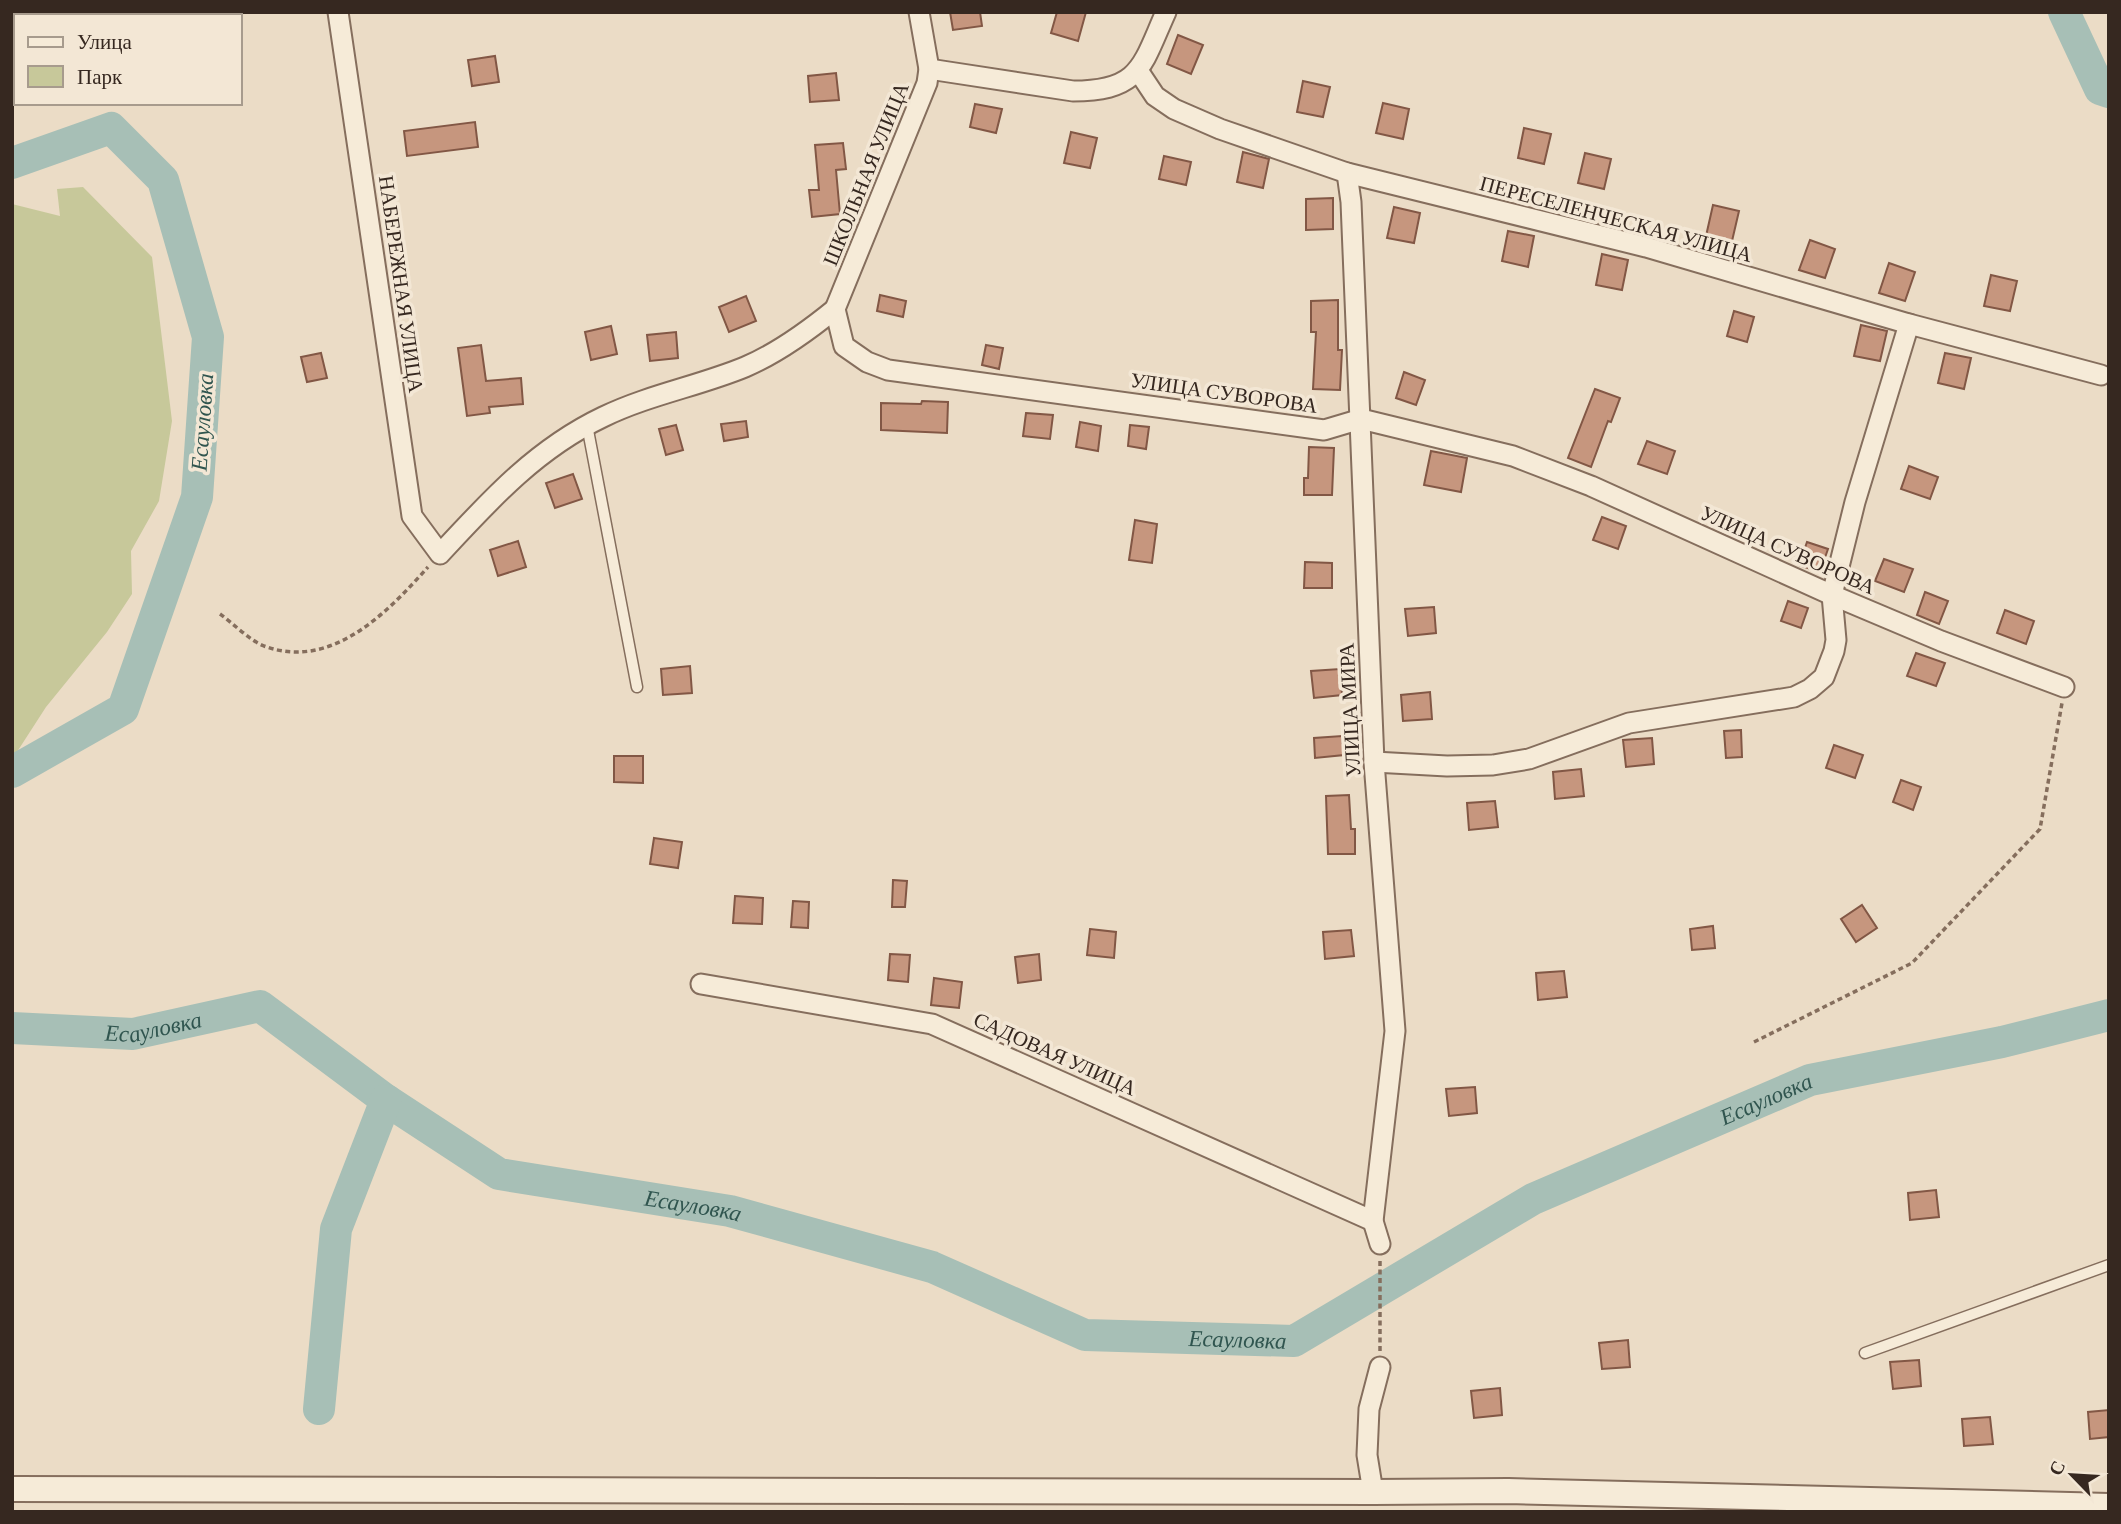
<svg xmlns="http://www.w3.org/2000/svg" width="2121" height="1524" font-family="'Crimson Pro',serif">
<rect width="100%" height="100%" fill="#ebdcc6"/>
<path fill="#c7c89a" d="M83 187 152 257 172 421 159 501 131 551 132 594 107 632 46 707 15 755H12V204L60 216 57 189Z"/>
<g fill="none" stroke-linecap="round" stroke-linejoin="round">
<g stroke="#a7bfb6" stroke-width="32">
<path d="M2064 12 2100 89 2109 92"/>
<path d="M12 163 111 128 163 180 208 337 197 497 123 709 12 772"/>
<path id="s1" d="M12 1028 133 1034 260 1006 386 1100 499 1174 730 1211 932 1267 1085 1335 1294 1341 1533 1199 1810 1080 2002 1042 2109 1015"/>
<path d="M319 1409 336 1229 386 1100"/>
</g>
</g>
<g fill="#c6967e" stroke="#825745" stroke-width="2">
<path d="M950 12H980L982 26 953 30Z"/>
<path d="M1057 12H1086L1078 41 1051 33Z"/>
<path d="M1178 35 1203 45 1191 74 1167 64Z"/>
<path d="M495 56 499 82 472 86 468 60Z"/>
<path d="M836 73 839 100 810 102 808 76Z"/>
<path d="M1303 81 1330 87 1323 117 1297 112Z"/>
<path d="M1383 103 1409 109 1403 139 1376 133Z"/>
<path d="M975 104 1002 109 996 133 970 127Z"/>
<path d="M475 122 478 147 407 156 404 131Z"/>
<path d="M1524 128 1551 134 1544 164 1518 158Z"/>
<path d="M1071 132 1097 138 1090 168 1064 163Z"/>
<path d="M843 143 846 169 836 170 840 214 812 217 809 190H819L815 145Z"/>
<path d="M1243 152 1269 159 1263 188 1237 182Z"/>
<path d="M1585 153 1611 159 1604 189 1578 183Z"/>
<path d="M1164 156 1191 162 1186 185 1159 179Z"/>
<path d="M1333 198V229L1306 230V199Z"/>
<path d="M1713 205 1739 211 1732 241 1706 236Z"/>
<path d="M1394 207 1420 213 1414 243 1387 238Z"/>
<path d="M1508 231 1534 236 1528 267 1502 261Z"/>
<path d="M1810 240 1835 249 1825 278 1799 270Z"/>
<path d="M1602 254 1628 260 1622 290 1596 285Z"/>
<path d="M1889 263 1915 272 1905 301 1879 293Z"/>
<path d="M1991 275 2017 281 2010 311 1984 306Z"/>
<path d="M880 295 906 301 903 317 877 311Z"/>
<path d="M746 296 756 321 729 332 719 307Z"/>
<path d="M1338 300V350H1342L1340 390 1313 389 1316 332H1311V301Z"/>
<path d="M1734 311 1754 317 1747 342 1727 336Z"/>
<path d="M1861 325 1887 331 1880 361 1854 356Z"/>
<path d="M611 326 617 354 591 360 585 332Z"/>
<path d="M676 332 678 358 650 361 647 335Z"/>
<path d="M481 345 486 381 521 378 523 404 489 407 490 413 467 416 458 348Z"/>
<path d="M986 345 1003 348 999 369 982 365Z"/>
<path d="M321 353 327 378 307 382 301 357Z"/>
<path d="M1945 353 1971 358 1964 389 1938 383Z"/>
<path d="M1404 372 1425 380 1416 405 1396 398Z"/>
<path d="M1595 389 1620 398 1611 422 1608 421 1591 467 1568 458Z"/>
<path d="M922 401 948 402 947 433 881 430V403L921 404Z"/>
<path d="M1026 413 1053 415 1050 439 1023 436Z"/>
<path d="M746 421 748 437 724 441 721 424Z"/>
<path d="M1080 422 1101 426 1098 451 1076 447Z"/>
<path d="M676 425 683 450 666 455 659 429Z"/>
<path d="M1130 425 1149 427 1146 449 1128 446Z"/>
<path d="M1647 441 1675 451 1667 474 1638 464Z"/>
<path d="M1309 447 1334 448 1332 495H1304V478H1308Z"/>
<path d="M1431 451 1467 458 1461 492 1424 485Z"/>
<path d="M1909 466 1938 477 1930 499 1901 489Z"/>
<path d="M573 474 582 499 555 508 546 483Z"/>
<path d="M1602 517 1626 526 1618 549 1593 540Z"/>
<path d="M1135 520 1157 524 1152 563 1129 560Z"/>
<path d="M518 541 526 567 498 576 490 550Z"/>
<path d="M1807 542 1828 549 1820 572 1799 565Z"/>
<path d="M1884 559 1913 569 1904 592 1875 581Z"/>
<path d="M1305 562 1332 563V588H1304Z"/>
<path d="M1925 592 1948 601 1939 624 1917 615Z"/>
<path d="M1788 601 1808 608 1801 628 1781 621Z"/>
<path d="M1434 607 1436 633 1408 636 1405 609Z"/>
<path d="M2005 610 2034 621 2026 644 1997 633Z"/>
<path d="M1916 653 1945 663 1936 686 1907 676Z"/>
<path d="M690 666 692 693 663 695 661 669Z"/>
<path d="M1340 669 1342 695 1314 698 1311 671Z"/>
<path d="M1430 692 1432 719 1403 721 1401 695Z"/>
<path d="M1741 730 1742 757 1726 758 1724 731Z"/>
<path d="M1342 736 1344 755 1315 758 1314 738Z"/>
<path d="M1652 738 1654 764 1626 767 1623 740Z"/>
<path d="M1834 745 1863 755 1855 778 1826 768Z"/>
<path d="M614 756H643V783L614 782Z"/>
<path d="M1581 769 1584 796 1555 799 1553 772Z"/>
<path d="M1901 780 1921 787 1913 810 1893 802Z"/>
<path d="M1349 795 1351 829H1355V854H1328L1326 796Z"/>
<path d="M1495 801 1498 827 1469 830 1467 803Z"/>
<path d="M654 838 682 842 678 868 650 864Z"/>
<path d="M893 880 907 881 905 907H892Z"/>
<path d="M735 896 763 898 762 924 733 923Z"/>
<path d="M793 901 809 902 808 928 791 927Z"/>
<path d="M1862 905 1877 928 1856 942 1841 919Z"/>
<path d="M1713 926 1715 948 1692 950 1690 929Z"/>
<path d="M1090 929 1116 932 1114 958 1087 955Z"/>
<path d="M1351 930 1354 956 1325 959 1323 932Z"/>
<path d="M890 954 910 955 908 982 888 980Z"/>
<path d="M1039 954 1041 980 1018 983 1015 957Z"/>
<path d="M1564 971 1567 997 1538 1000 1536 973Z"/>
<path d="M934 978 962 982 959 1008 931 1005Z"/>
<path d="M1475 1087 1477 1113 1449 1116 1446 1089Z"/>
<path d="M1936 1190 1939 1217 1910 1220 1908 1193Z"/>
<path d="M1628 1340 1630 1367 1602 1369 1599 1343Z"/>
<path d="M1919 1360 1921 1386 1893 1389 1890 1362Z"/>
<path d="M1500 1388 1502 1415 1474 1418 1471 1391Z"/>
<path d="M2109 1410V1437L2090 1439 2088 1412Z"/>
<path d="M1990 1417 1993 1444 1964 1446 1962 1419Z"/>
</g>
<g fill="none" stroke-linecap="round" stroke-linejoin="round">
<g stroke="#856e5d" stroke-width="13">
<g id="service">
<path d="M587 425 637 687"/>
<path d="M1865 1353 2109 1265"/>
</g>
</g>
<g stroke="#856e5d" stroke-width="23">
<g id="minor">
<path d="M338 12 412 516 440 554C490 500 536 449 603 417 648 395 699 386 745 367 778 353 808 331 835 309"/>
<path d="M929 69 1073 91C1141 91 1142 65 1166 12"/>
<path d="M1139 72 1155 96 1174 109 1220 129 1347 173 1646 247 1909 324 2101 375"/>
<path d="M1347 173 1351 202 1374 762 1395 1031 1373 1221 1380 1244"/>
<path d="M835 309 844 346 867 362 888 370 1324 430 1361 419 1513 456 1591 486 1832 595 1941 641 2064 687"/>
<path d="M835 309 927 83 929 69 919 12"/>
<path d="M1374 762 1447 766 1493 765 1529 759 1629 723 1794 697 1810 689 1824 677 1834 651 1836 640 1832 595 1855 502 1909 324"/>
<path d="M701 984 932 1024 1373 1221"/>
<path d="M1373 1492 1367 1455 1369 1409 1380 1367"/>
</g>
</g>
<g stroke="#856e5d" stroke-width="28">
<path id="tertiary" d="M12 1489 1373 1492 1508 1491 2109 1506"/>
</g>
<g stroke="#856e5d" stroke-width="3.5" stroke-dasharray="5 3.5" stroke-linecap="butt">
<path d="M220 614C234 624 249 640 264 646 331 671 387 613 428 567"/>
<path d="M1754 1042 1912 963 2040 829 2062 703"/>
<path d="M1380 1261V1351"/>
</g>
<use href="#service" stroke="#f6ebd8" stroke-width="10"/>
<use href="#minor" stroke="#f6ebd8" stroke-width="19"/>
<use href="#tertiary" stroke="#f6ebd8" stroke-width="24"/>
</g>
<g text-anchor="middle" stroke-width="7" stroke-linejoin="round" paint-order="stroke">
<g font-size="21" fill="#362820" stroke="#f3e7d5">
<text transform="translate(866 174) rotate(-68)" y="7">ШКОЛЬНАЯ УЛИЦА</text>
<text transform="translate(1616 219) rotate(15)" y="7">ПЕРЕСЕЛЕНЧЕСКАЯ УЛИЦА</text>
<text transform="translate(401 284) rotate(82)" y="7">НАБЕРЕЖНАЯ УЛИЦА</text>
<text transform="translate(1224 393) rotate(8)" y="7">УЛИЦА СУВОРОВА</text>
<text transform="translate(1788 550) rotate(24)" y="7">УЛИЦА СУВОРОВА</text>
<text transform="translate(1350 710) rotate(-93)" y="7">УЛИЦА МИРА</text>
<text transform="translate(1055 1054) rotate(24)" y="7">САДОВАЯ УЛИЦА</text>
</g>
<g font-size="23" font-style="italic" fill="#30554f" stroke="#f3e7d5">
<text transform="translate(202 422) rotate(-86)" y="8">Есауловка</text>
<text dy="8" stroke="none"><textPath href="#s1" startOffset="142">Есауловка</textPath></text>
<text dy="8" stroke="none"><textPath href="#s1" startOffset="1895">Есауловка</textPath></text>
<text dy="8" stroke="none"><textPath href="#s1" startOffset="740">Есауловка</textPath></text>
<text dy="8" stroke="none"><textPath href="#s1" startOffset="1307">Есауловка</textPath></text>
</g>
</g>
<rect width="2121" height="1524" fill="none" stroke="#362820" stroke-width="28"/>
<rect x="14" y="14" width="228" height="91" fill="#f3e7d5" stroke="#a79b8d" stroke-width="2"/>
<rect x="28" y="37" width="35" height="10" fill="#f6ebd8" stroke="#a79b8d" stroke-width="2"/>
<text x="77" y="49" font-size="21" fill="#362820">Улица</text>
<rect x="28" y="66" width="35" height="21" fill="#c7c89a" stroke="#a79b8d" stroke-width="2"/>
<text x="77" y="84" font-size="21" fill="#362820">Парк</text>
<g transform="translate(2072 1475) rotate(295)" stroke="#f3e7d5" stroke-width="5" paint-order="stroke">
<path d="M0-5L12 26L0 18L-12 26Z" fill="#362820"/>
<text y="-10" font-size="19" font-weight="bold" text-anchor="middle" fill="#362820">С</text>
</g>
</svg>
